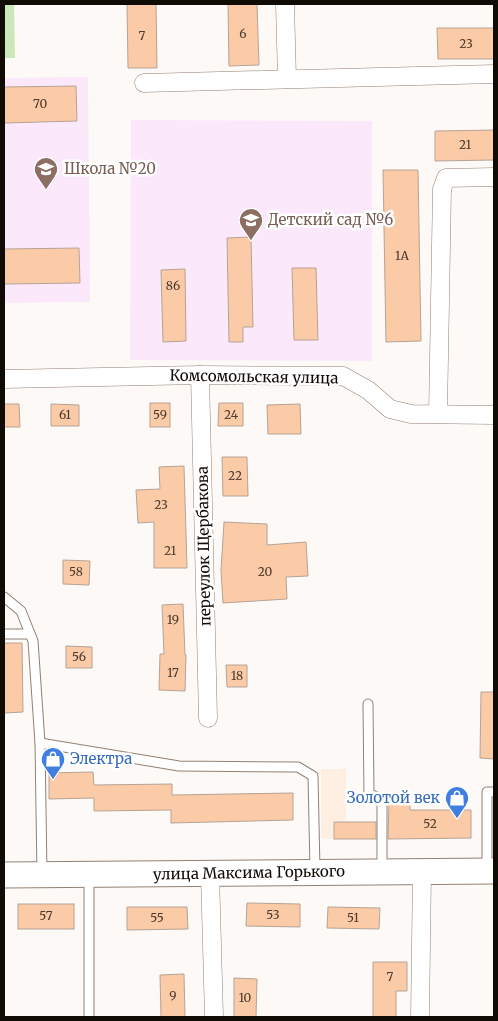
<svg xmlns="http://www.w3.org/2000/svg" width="498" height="1021" font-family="Merriweather,serif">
<rect width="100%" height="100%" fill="#fdf9f6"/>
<path fill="#ffefe3" d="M321 769H346V821H333V839L321 838Z"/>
<g fill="#fbe9fb">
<path d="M88 77 90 302 4 303V78Z"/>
<path d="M131 120 372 121V361L130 360Z"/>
</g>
<path fill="#cde8b8" d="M4 4H14L15 58H4Z"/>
<g fill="#fbcaa6" stroke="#b6a396">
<path d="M127 4H156L157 68H128Z"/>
<path d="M228 4H257L259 65 229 66Z"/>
<path d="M437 28H494V59H438Z"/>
<path d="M76 86 77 121 4 123V87Z"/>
<path d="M494 130V160L435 161V131Z"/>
<path d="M383 170H418L421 341 386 342Z"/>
<path d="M251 237 253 327H243V342H229L227 238Z"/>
<path d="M79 248 80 283 4 284V249Z"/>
<path d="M292 268H316L318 340H294Z"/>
<path d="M185 269 186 341 163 342 161 270Z"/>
<rect x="150" y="403" width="20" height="24"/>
<path d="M219 403H243V426H218Z"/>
<path d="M4 404H19L20 427H4Z"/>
<path d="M51 404 79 405V426H51Z"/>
<path d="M300 404 301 434H268L267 405Z"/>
<path d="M222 457H247L248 496H223Z"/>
<path d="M184 466 187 568H154V522L138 523 136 490 160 489 159 467Z"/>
<path d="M224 522 267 524V545L306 542 308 576 286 577 287 599 223 603 221 570Z"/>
<path d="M63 560 90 561 89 585 63 584Z"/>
<path d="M183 604 185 655H186L185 691 159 690 160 654H164L162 605Z"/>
<path d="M4 643H22L23 712 4 713Z"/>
<path d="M66 646 92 647V668H66Z"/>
<path d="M226 665H247V687H227Z"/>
<path d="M481 692H494V759L480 758Z"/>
<path d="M93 772 94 785 172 784V795L293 793V820L171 823V810L94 811V798L49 799V773Z"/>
<path d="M389 801H410V810H471V838L388 839Z"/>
<rect x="334" y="822" width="42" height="17"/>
<path d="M247 903 300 904V927L246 926Z"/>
<rect x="18" y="904" width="56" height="25"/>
<path d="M127 907H187L188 929 127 930Z"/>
<path d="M328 907 380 908 379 929 327 928Z"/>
<path d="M373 962H407V991H396V1017H373Z"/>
<path d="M184 974 185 1017H161L160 975Z"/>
<path d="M234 978 257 979 256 1017H234Z"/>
</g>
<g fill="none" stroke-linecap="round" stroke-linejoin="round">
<g stroke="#938174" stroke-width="11">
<g id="lane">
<path d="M4 597 21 611 33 641 40 743 42 874"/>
<path d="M4 634H30"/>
<path d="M368 704 369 794 382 799V870"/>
<path d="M40 743 179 766 298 767 313 776 315 870"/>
<path d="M487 868V792H494"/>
<path d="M89 1017V875"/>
</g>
</g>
<g stroke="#938174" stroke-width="19">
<g id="street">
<path d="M285 4 287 79"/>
<path d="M144 83 494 74"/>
<path d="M200 375 208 718"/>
<path d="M4 379 200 375 343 376 368 390 390 409 411 414 494 415"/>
<path d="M438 414 442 189 446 178 494 177"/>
<path d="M210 874 214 1017"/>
<path d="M420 1017 422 872"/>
</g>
</g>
<g stroke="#938174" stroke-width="27">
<path id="secondary" d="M4 875 494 871"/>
</g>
<use href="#lane" stroke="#fff" stroke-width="9"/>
<use href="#street" stroke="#fff" stroke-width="18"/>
<use href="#secondary" stroke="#fff" stroke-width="25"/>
</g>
<defs>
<g id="school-pin" transform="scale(1.25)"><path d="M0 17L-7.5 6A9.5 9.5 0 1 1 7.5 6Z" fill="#8d6e63" stroke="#fff"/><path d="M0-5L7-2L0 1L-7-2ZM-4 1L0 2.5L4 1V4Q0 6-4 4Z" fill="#fff"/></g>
<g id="shop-pin" transform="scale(1.25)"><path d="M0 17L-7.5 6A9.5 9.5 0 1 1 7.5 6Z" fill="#3f7fe0" stroke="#fff"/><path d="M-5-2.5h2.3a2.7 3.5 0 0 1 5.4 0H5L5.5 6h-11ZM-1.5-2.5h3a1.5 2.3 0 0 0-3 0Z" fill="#fff"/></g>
</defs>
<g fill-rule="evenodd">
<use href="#school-pin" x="46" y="169"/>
<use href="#school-pin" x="251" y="220"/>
<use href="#shop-pin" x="53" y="759"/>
<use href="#shop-pin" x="457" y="798"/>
</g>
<g text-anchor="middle" stroke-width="5" stroke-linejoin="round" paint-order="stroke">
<g font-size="12" fill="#4c3b2e">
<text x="243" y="38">6</text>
<text x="142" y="40">7</text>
<text x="466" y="48">23</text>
<text x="40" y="108">70</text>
<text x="465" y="149">21</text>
<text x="402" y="260">1А</text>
<text x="173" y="290">86</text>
<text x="65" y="419">61</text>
<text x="160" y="419">59</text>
<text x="231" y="419">24</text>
<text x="235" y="480">22</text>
<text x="161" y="509">23</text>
<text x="170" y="555">21</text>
<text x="76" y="576">58</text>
<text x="265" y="576">20</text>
<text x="173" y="624">19</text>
<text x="79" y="661">56</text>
<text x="173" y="677">17</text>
<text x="237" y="680">18</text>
<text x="430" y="828">52</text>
<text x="273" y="919">53</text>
<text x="46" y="920">57</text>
<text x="157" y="922">55</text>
<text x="353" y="922">51</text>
<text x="390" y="981">7</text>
<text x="173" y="1000">9</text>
<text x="245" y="1002">10</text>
</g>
<g font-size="15" fill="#785e54" stroke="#fff" text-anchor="start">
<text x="64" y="174">Школа №20</text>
<text x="268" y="225">Детский сад №6</text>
</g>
<g font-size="15" fill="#110b06" stroke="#fff">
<text transform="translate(254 377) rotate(1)" y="5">Комсомольская улица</text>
<text transform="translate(204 546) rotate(-91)" y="5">переулок Щербакова</text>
<text transform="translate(249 873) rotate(-1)" y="5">улица Максима Горького</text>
</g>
<g font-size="15" fill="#366cbe" stroke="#fff" text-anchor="start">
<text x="70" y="764">Электра</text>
<text x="440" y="803" text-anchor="end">Золотой век</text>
</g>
</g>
<rect width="498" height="1021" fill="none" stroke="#110b06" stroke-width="10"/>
</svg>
